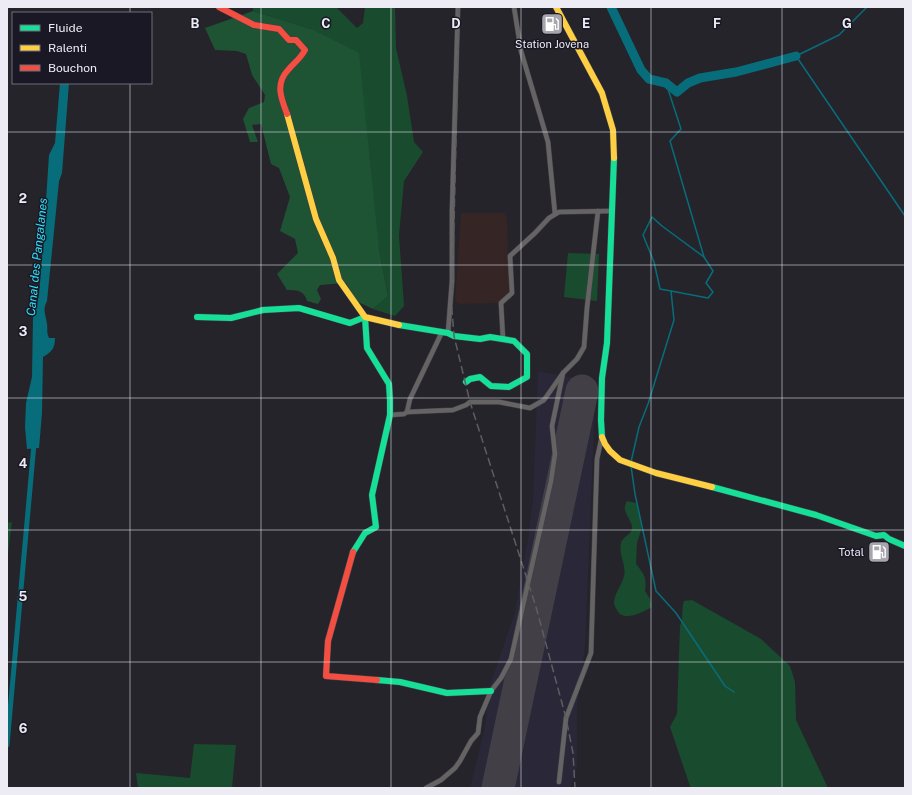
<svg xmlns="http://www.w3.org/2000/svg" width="912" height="795" font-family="'Public Sans',sans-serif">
<rect width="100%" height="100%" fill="#25242b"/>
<path fill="#292738" d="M538 371 596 382 585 647 577 707V768L570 788H470L486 723 487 694 515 612 528 538 533 499Z"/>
<path fill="#352524" d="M461 213H504L507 218 509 293 512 298 499 303 460 304 455 302Z"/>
<g fill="#194c2e">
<path d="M253 7H336L357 28 363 23 365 7H395L396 48 407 96 414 142 423 152 404 181 399 235 404 306 395 316 373 309 388 296 379 249 311 29 253 11Z"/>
<path d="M568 253 599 254 597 301 564 297Z"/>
<path d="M627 501 636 503 640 515 642 527 637 543 636 564C644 574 647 578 645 591L650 599 652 607C643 612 623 623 617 610 615 607 614 605 614 602 615 592 622 585 624 576 627 565 618 555 621 543 622 537 631 535 632 529 633 523 626 516 625 509 624 507 626 503 627 501Z"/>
<path d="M12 522 7 561V523Z"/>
<path d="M692 600 761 639 790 666 795 682 796 720 828 788H691L690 786 670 727 677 714 680 626C684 616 681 611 684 601Z"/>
<path d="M194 744 236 745 232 788H138L136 773 190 778Z"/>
</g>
<path fill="#1e5334" d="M253 11 311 29 359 53 379 249 388 296 373 309 356 301 346 283 320 285 317 290 321 299 318 304 307 301C304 290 297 290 287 290L277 274 298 253 295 239 280 231 290 197 279 168 271 164 261 124 252 125 258 142H250L243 119 249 108 264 102 265 95 252 75 246 54 237 51 215 50 205 28Z"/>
<path fill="#076d7b" d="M60 83H69L62 173 59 181 47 301C42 310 46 315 47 324 48 330 46 331 49 338H55C55 349 51 352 43 357L42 413 39 448 27 449 25 427 26 403 32 377 33 317 39 295 44 234 42 222 45 216 49 155 55 143Z"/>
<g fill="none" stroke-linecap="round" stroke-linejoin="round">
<g stroke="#076d7b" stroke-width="1.5">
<path d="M867 7 839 35 796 56 905 216"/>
<path d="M671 291 660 289 654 262 643 235 652 217 662 226 704 257"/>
<path d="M631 462 639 427 648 404 674 320 671 291 708 298 713 292 706 283 713 271 704 257 670 141 681 129 666 83"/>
<path d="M631 466 635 494 656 591 676 613 725 686 734 692"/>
</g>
<path stroke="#076d7b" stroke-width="5" d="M7 745 34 444"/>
<path stroke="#076d7b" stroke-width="9" d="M611 7 641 70 649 79 666 83 677 92 688 83 700 78 736 72 796 56"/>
<path stroke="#424046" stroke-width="33" d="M498 788 582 391"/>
<g stroke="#424146" stroke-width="5.5">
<g id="street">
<path d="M514 7 521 51 548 142 555 214"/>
<path d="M448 333 452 281V211L458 7"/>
<path d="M503 339 501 303 512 293 510 256 535 233 549 218 559 212 611 211"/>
<path d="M407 412 410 399 442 332"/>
<path d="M390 415 404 414 407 412 453 410 466 405 470 402H499L530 408 544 400 563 373 577 359 584 347 587 308 598 211"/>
<path d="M559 782 566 718 591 653 597 459 602 436"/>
<path d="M426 788 441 780 455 768 460 761 471 741 478 733 480 717 491 691 501 678 511 659 551 481 555 454 552 426 563 373"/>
</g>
</g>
<g stroke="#424146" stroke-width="7">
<g id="fast">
<path d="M197 317 231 318 263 310 299 308 350 323 365 317 367 348 389 384 390 400V415L372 495 376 527 365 533 353 552"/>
<path d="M399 325 448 333 454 336 480 339 490 337 514 341 527 354V377L509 387 491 386 480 377 470 379 466 382"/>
<path d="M602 437 601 420 602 378 607 343 614 158"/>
<path d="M712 487 816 515 876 536 884 535 889 539 905 546"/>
<path d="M377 680 400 682 447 693 491 691"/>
</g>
</g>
<g stroke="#424146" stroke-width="7">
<g id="slow">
<path d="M556 7 602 93 613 130 614 158"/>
<path d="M287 114 316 219 333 258 339 280 365 317 399 325"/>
<path d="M602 437 605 444 610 451 620 460 656 473 712 487"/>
</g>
</g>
<g stroke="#424146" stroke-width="7">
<g id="jam">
<path d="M219 7 254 25 279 29 289 40H296L305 50C301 58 294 63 288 70 275 84 281 98 287 114"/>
<path d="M353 552 328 641 326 676 377 680"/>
</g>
</g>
<use href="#street" stroke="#666364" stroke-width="4.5"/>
<use href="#fast" stroke="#16e098" stroke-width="6"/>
<use href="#slow" stroke="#ffcf43" stroke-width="6"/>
<use href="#jam" stroke="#f24e42" stroke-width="6"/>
<path stroke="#5e5d61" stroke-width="1.5" stroke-dasharray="8 4" stroke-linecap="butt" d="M459 7 452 310 454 336 470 402 536 607 566 718 573 753 575 788"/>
</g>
<path fill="none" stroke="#edecf5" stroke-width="1" stroke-opacity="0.55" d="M130 7V13M261 7V788M391 7V788M521 7V788M651 7V788M782 7V788M130 83V788M7 132H905M7 265H905M7 398H905M7 530H905M7 662H905"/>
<defs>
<g id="fuel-square" transform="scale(1.15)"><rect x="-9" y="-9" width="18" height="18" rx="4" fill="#a7a6ae" stroke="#1a1824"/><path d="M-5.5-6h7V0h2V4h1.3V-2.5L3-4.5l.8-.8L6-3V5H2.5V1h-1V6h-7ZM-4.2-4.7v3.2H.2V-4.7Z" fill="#fff"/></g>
</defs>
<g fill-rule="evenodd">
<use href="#fuel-square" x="552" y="24"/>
<use href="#fuel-square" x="879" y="552"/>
</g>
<g text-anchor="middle" stroke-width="3" stroke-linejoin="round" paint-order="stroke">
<g font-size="11" fill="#edecf5" stroke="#1a1824">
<text x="552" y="48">Station Jovena</text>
<text x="864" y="556" text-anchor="end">Total</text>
</g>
<g font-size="12" font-style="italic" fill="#2be3ff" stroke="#1a1824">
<text transform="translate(37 257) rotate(-84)" y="4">Canal des Pangalanes</text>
</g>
</g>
<g font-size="13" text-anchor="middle" font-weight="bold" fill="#edecf5" stroke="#1a1824" stroke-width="3" stroke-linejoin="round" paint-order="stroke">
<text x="195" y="28">B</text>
<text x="326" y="28">C</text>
<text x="456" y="28">D</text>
<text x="586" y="28">E</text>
<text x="717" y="28">F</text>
<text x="847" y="28">G</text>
<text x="23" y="203">2</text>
<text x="23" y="336">3</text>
<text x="23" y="468">4</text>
<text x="23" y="601">5</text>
<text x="23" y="733">6</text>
</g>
<rect width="912" height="795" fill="none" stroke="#edecf5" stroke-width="16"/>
<rect x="12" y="12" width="140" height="72" fill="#1a1824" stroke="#6e6d78"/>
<rect x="20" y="25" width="20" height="6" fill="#16e098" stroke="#6e6d78"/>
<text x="48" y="32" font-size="12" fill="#edecf5">Fluide</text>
<rect x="20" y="45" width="20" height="6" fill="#ffcf43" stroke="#6e6d78"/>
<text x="48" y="52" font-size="12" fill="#edecf5">Ralenti</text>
<rect x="20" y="65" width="20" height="6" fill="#f24e42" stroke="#6e6d78"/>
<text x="48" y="72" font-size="12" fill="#edecf5">Bouchon</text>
</svg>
